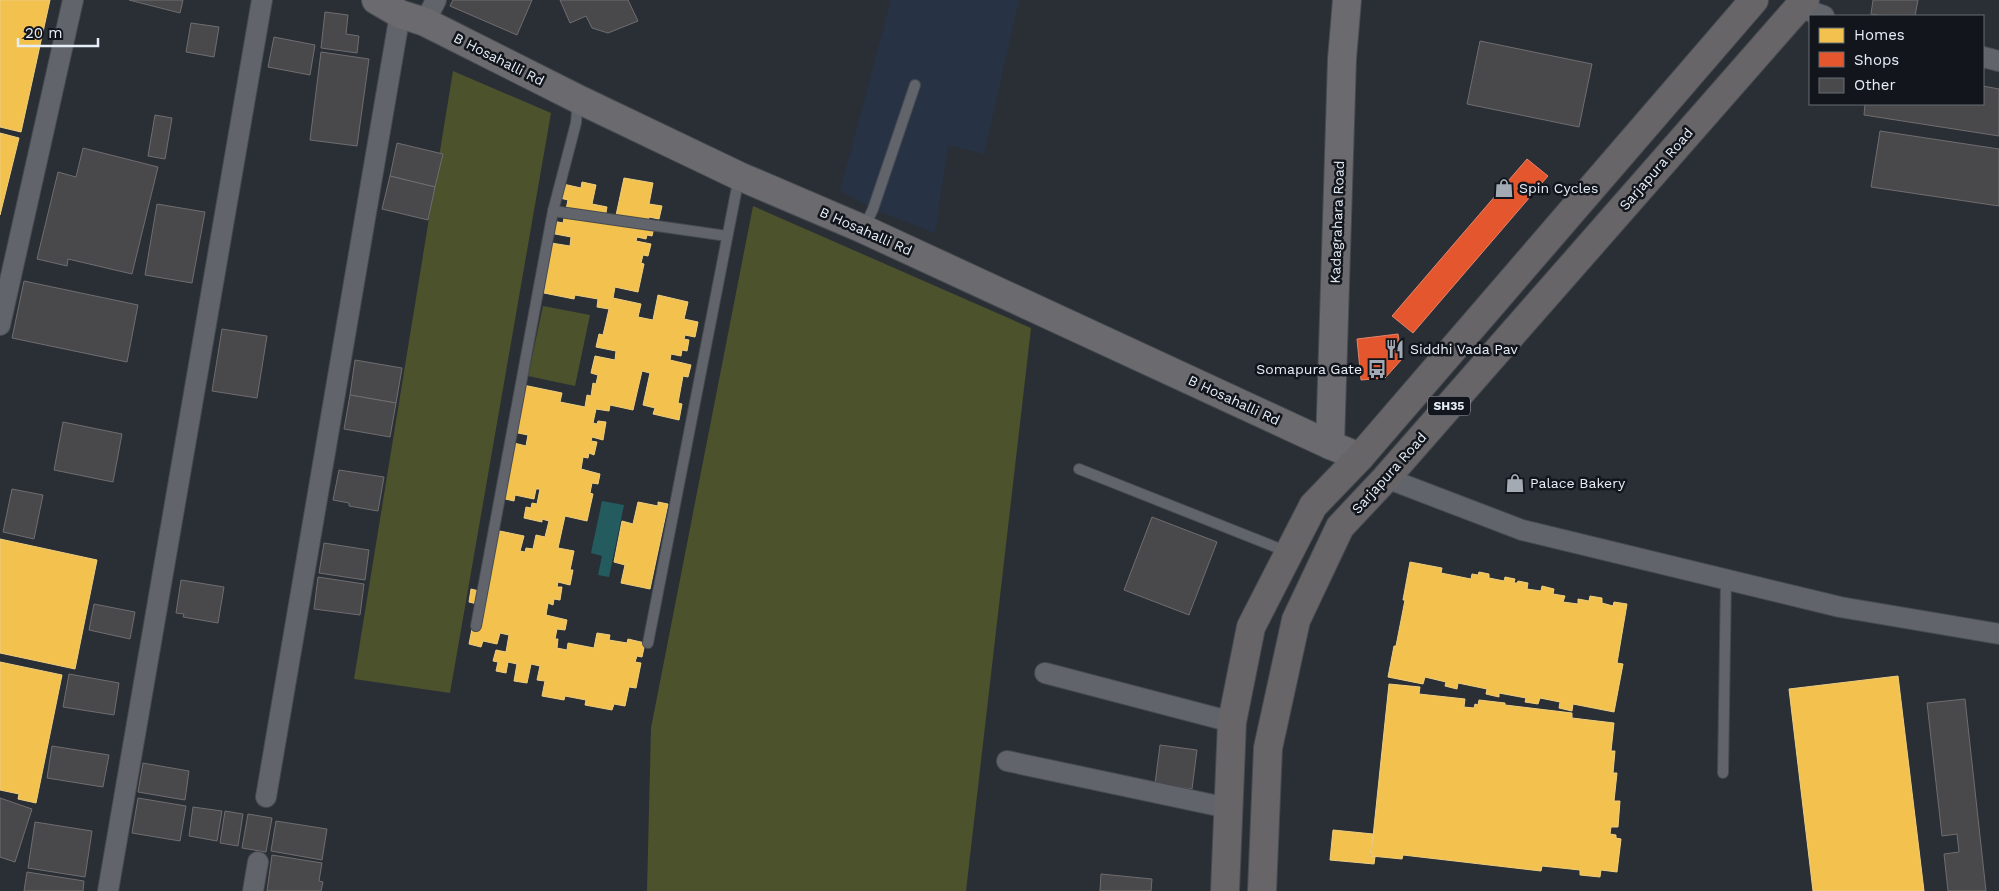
<svg xmlns="http://www.w3.org/2000/svg" width="1999" height="891" font-family="'Work Sans',sans-serif">
<rect width="100%" height="100%" fill="#2a2f36"/>
<path fill="#273345" d="M891 0H1019L984 154 948 145 935 233 873 209 840 191Z"/>
<g fill="#4c522b">
<path d="M453 71 551 113 450 693 354 679Z"/>
<path d="M753 206 1031 328 966 891H647L651 728Z"/>
<path d="M543 306 590 315 575 386 528 376Z"/>
</g>
<path fill="#235b5f" d="M602 501 624 505 609 577 598 575 602 556 591 553Z"/>
<g fill="#f2c14e" stroke="#eece80">
<path d="M0 0H50L21 132 0 127Z"/>
<path d="M0 133 19 138 0 215Z"/>
<path d="M624 178 653 183 649 204 662 206 659 219 649 217 648 222 655 223 652 236 647 235 646 239 637 237 636 241 651 244 648 256 643 255 641 263 644 264 638 292 615 287 613 298 641 304 638 317 653 320 658 295 688 302 684 319 698 322 695 337 685 335 684 339 689 340 687 351 682 350 681 356 671 354 670 360 691 365 688 377 683 376 678 403 682 404 679 420 653 414 655 408 643 405 650 373 642 371 633 410 610 405 609 411 596 409 593 423 597 424 598 421 606 422 603 440 592 437 591 441 597 442 594 455 589 453 588 458 583 457 581 469 600 474 598 484 592 483 590 493 593 494 587 521 565 516 558 548 574 551 570 570H573L570 585 558 582 557 587H562L560 600 554 599 553 605 548 603 546 615 567 620 565 630 557 629 555 639H558L557 648 567 650 568 643 594 648 597 633 610 635 609 640 627 643 628 639 645 643 642 657 637 656 635 662 641 663 636 688 629 687 625 706 614 704 612 710 585 705 586 700 565 696 564 700 542 696 545 681 537 680 540 666 531 664 527 683 514 681 517 664 508 662 506 673 496 671 498 662 493 661 496 650 506 652 509 635 500 633 497 644 483 641 481 647 469 644 477 604 469 602 471 589 479 591 490 529 524 536 520 551 525 552 526 548 533 549 536 535 545 537 549 521 542 519V522L524 518 526 507 531 508 532 503 537 504 540 489H536L534 499 515 495 514 501 501 498 510 442 526 446 528 435 513 432 523 385 562 393 560 402 585 407 587 395 591 396 593 383 596 384 598 375 591 373 595 356 615 360 616 351 596 347 599 334 603 335 609 309 597 307 598 299 575 295 574 299 544 293 550 259H548L551 243 570 246 571 237 550 233 553 221 563 223 568 200 560 198 563 184 581 188 582 182 596 185 592 204 607 207 605 218 615 220Z"/>
<path d="M638 502 658 506V502L668 504 650 589 621 583 625 565 614 562 622 521 633 524Z"/>
<path d="M0 539 97 560 75 669 0 653Z"/>
<path d="M1410 562 1442 568 1441 573 1471 579 1472 574 1478 575 1479 572 1489 574V578L1504 581 1505 577 1515 579 1514 583H1517L1518 581 1528 583 1527 589 1541 591 1542 586 1554 589 1553 594 1565 596 1563 602 1578 604V599L1589 601 1590 596 1602 598V603L1613 606 1614 602 1627 604 1617 663 1623 664 1614 712 1573 704 1572 711 1559 708 1560 702 1540 698 1538 704 1525 702 1526 698 1499 693V697L1486 694 1487 689 1458 683 1457 689 1445 686 1446 682 1425 677 1423 684 1388 677 1394 646H1396L1405 600H1403Z"/>
<path d="M0 662 62 675 36 803 18 799 19 794 0 790Z"/>
<path d="M1898 676 1924 891H1813L1789 689Z"/>
<path d="M1389 684 1420 687 1419 694 1465 699 1464 707 1474 708 1475 704 1478 705 1479 700 1505 703V705L1572 713V718L1614 723 1611 751H1615L1613 773H1617L1614 801H1620L1618 827H1611L1610 834 1616 835V838L1621 839 1617 872 1601 870 1600 877 1580 875V870L1542 866 1541 871 1403 855 1402 859 1371 856Z"/>
<path d="M1333 830 1373 834 1370 856 1375 857 1374 864 1330 860Z"/>
</g>
<g fill="#e4572e" stroke="#e5846a">
<path d="M1527 159 1548 176 1413 333 1392 316Z"/>
<path d="M1398 334 1402 359 1385 378 1361 380 1357 339Z"/>
</g>
<g fill="#49484a" stroke="#6f6d6f">
<path d="M129 0H183L180 13Z"/>
<path d="M453 0H532L517 35 450 6Z"/>
<path d="M560 0H628L638 21 608 33 592 28 586 16 570 23Z"/>
<path d="M1873 0H1918L1915 16H1885L1871 14Z"/>
<path d="M325 12 348 15 346 34 359 36 357 53 321 48Z"/>
<path d="M191 23 219 27 214 57 186 52Z"/>
<path d="M274 37 315 45 310 75 268 67Z"/>
<path d="M1480 41 1592 64 1579 127 1467 104Z"/>
<path d="M321 52 369 59 357 146 310 140Z"/>
<path d="M1983 86 1999 89V136L1864 115 1865 104H1983Z"/>
<path d="M155 115 172 118 165 159 148 156Z"/>
<path d="M1880 131 1999 149V206L1871 187Z"/>
<path d="M397 143 443 154 435 187 390 176Z"/>
<path d="M83 148 158 167 132 274 68 259 67 266 37 259 58 172 76 177Z"/>
<path d="M390 176 435 187 428 220 382 209Z"/>
<path d="M157 204 205 212 192 283 145 275Z"/>
<path d="M24 281 138 305 127 362 12 338Z"/>
<path d="M222 329 267 336 257 398 212 391Z"/>
<path d="M355 360 402 368 396 403 350 395Z"/>
<path d="M350 395 396 403 390 437 344 429Z"/>
<path d="M63 422 122 434 113 482 54 470Z"/>
<path d="M339 470 384 477 378 511 349 506V503L333 500Z"/>
<path d="M12 489 43 495 34 539 3 532Z"/>
<path d="M1152 517 1217 542 1189 615 1124 590Z"/>
<path d="M324 543 369 550 365 580 319 573Z"/>
<path d="M318 577 364 584 360 615 314 609Z"/>
<path d="M181 580 224 587 218 623 183 617 184 614 176 613Z"/>
<path d="M94 604 135 612 130 639 89 630Z"/>
<path d="M69 674 119 683 114 715 63 707Z"/>
<path d="M1965 699 1986 891H1948L1944 854 1959 852 1957 834 1942 836 1927 703Z"/>
<path d="M1160 745 1197 750 1192 789 1155 784Z"/>
<path d="M52 746 109 755 103 787 47 778Z"/>
<path d="M143 763 189 771 185 800 138 792Z"/>
<path d="M0 798 32 809 15 862 0 857Z"/>
<path d="M138 798 186 806 180 841 132 833Z"/>
<path d="M193 807 222 811 217 841 189 836Z"/>
<path d="M225 811 243 814 238 846 220 843Z"/>
<path d="M248 814 272 818 266 852 242 848Z"/>
<path d="M276 821 327 829 322 860 271 851Z"/>
<path d="M35 822 92 831 85 877 28 868Z"/>
<path d="M272 855 322 863 319 881 323 882 321 891H267Z"/>
<path d="M27 872 84 881 83 891H24Z"/>
<path d="M1101 874 1152 879 1151 891H1100Z"/>
</g>
<g fill="none" stroke-linecap="round" stroke-linejoin="round">
<g stroke="#464b51" stroke-width="12">
<g id="lane">
<path d="M553 211 727 236"/>
<path d="M864 228 873 209 915 85"/>
<path d="M1079 469 1288 552"/>
<path d="M476 626 553 211 576 123 578 100"/>
<path d="M648 643 739 177"/>
<path d="M1723 773 1726 579"/>
</g>
</g>
<g stroke="#464b51" stroke-width="22">
<g id="street">
<path d="M1798 7 1824 16"/>
<path d="M425 22 436 0"/>
<path d="M1983 57 1999 61"/>
<path d="M0 325 73 0"/>
<path d="M1386 478 1522 530 1840 607 1999 634"/>
<path d="M1045 673 1232 722"/>
<path d="M1007 761 1228 808"/>
<path d="M266 797 400 14"/>
<path d="M108 891 262 0"/>
<path d="M253 891 258 862"/>
</g>
</g>
<g stroke="#464b51" stroke-width="30">
<g id="secondary">
<path d="M376 0 400 14 425 22 578 99 739 176 863 229 1330 445 1360 457"/>
<path d="M1330 445 1342 59 1347 0"/>
</g>
</g>
<g stroke="#464b51" stroke-width="30">
<g id="primary">
<path d="M1225 891 1232 722 1251 627 1313 506 1360 457 1754 0"/>
<path d="M1262 891 1268 748 1296 620 1340 527 1386 478 1805 0"/>
</g>
</g>
<use href="#lane" stroke="#61656b" stroke-width="10"/>
<use href="#street" stroke="#61656b" stroke-width="20"/>
<use href="#secondary" stroke="#6b6a6e" stroke-width="28"/>
<use href="#primary" stroke="#686569" stroke-width="28"/>
</g>
<defs>
<g id="shop-bare" transform="scale(1.5)"><path d="M-5-2.5h2.3a2.7 3.5 0 0 1 5.4 0H5L5.5 6h-11ZM-1.5-2.5h3a1.5 2.3 0 0 0-3 0Z" fill="#a4aab3" stroke="#12161c" stroke-width="2.5" paint-order="stroke"/></g>
<g id="restaurant-bare" transform="scale(1.5)"><path d="M-5-6h1v4h1v-4h1v4h1v-4h1v5L-1.5 .5V6h-2V.5L-5-1ZM5-6V6H3V1.5H1.5Q1.5-4 5-6Z" fill="#a4aab3" stroke="#12161c" stroke-width="2.5" paint-order="stroke"/></g>
<g id="bus-bare" transform="scale(1.5)"><path d="M-5-6H5V4H4V6H2V4H-2V6H-4V4H-5ZM-3.5-4V0h7V-4ZM-3.5 1.2v1.5H-2V1.2ZM2 1.2v1.5H3.5V1.2Z" fill="#a4aab3" stroke="#12161c" stroke-width="2.5" paint-order="stroke"/></g>
</defs>
<g fill-rule="evenodd">
<use href="#shop-bare" x="1504" y="188"/>
<use href="#restaurant-bare" x="1395" y="349"/>
<use href="#bus-bare" x="1377" y="369"/>
<use href="#shop-bare" x="1515" y="483"/>
</g>
<g text-anchor="middle" stroke-width="5" stroke-linejoin="round" paint-order="stroke">
<rect fill="#12161c" stroke="#a6acb5" stroke-width="1" x="1428" y="396.5" width="42" height="19" rx="4"/>
<g font-size="12" font-weight="bold" fill="#e6edf6">
<text x="1449" y="410">SH35</text>
</g>
<g font-size="14" fill="#e6edf6" stroke="#12161c">
<text transform="translate(499 59) rotate(27)" y="5">B Hosahalli Rd</text>
<text transform="translate(1656 169) rotate(-49)" y="5">Sarjapura Road</text>
<text transform="translate(1337 222) rotate(-88)" y="5">Kadagrahara Road</text>
<text transform="translate(866 231) rotate(24)" y="5">B Hosahalli Rd</text>
<text transform="translate(1234 400) rotate(25)" y="5">B Hosahalli Rd</text>
<text transform="translate(1389 473) rotate(-48)" y="5">Sarjapura Road</text>
</g>
<g font-size="14" fill="#e6edf6" stroke="#12161c" text-anchor="start">
<text x="1519" y="193">Spin Cycles</text>
<text x="1410" y="354">Siddhi Vada Pav</text>
<text x="1362" y="374" text-anchor="end">Somapura Gate</text>
<text x="1530" y="488">Palace Bakery</text>
</g>
</g>
<rect x="1809" y="15" width="175" height="90" fill="#12161c" stroke="#676c73"/>
<rect x="1819" y="28" width="25" height="15" fill="#f2c14e" stroke="#676c73"/>
<text x="1854" y="40" font-size="15" fill="#e6edf6">Homes</text>
<rect x="1819" y="52" width="25" height="15" fill="#e4572e" stroke="#676c73"/>
<text x="1854" y="65" font-size="15" fill="#e6edf6">Shops</text>
<rect x="1819" y="78" width="25" height="15" fill="#49484a" stroke="#676c73"/>
<text x="1854" y="90" font-size="15" fill="#e6edf6">Other</text>
<path d="M18 38v8h80v-8" fill="none" stroke="#e6edf6" stroke-width="2.5"/>
<text x="25" y="38" font-size="15" fill="#e6edf6" stroke="#12161c" stroke-width="4" paint-order="stroke">20 m</text>
</svg>
